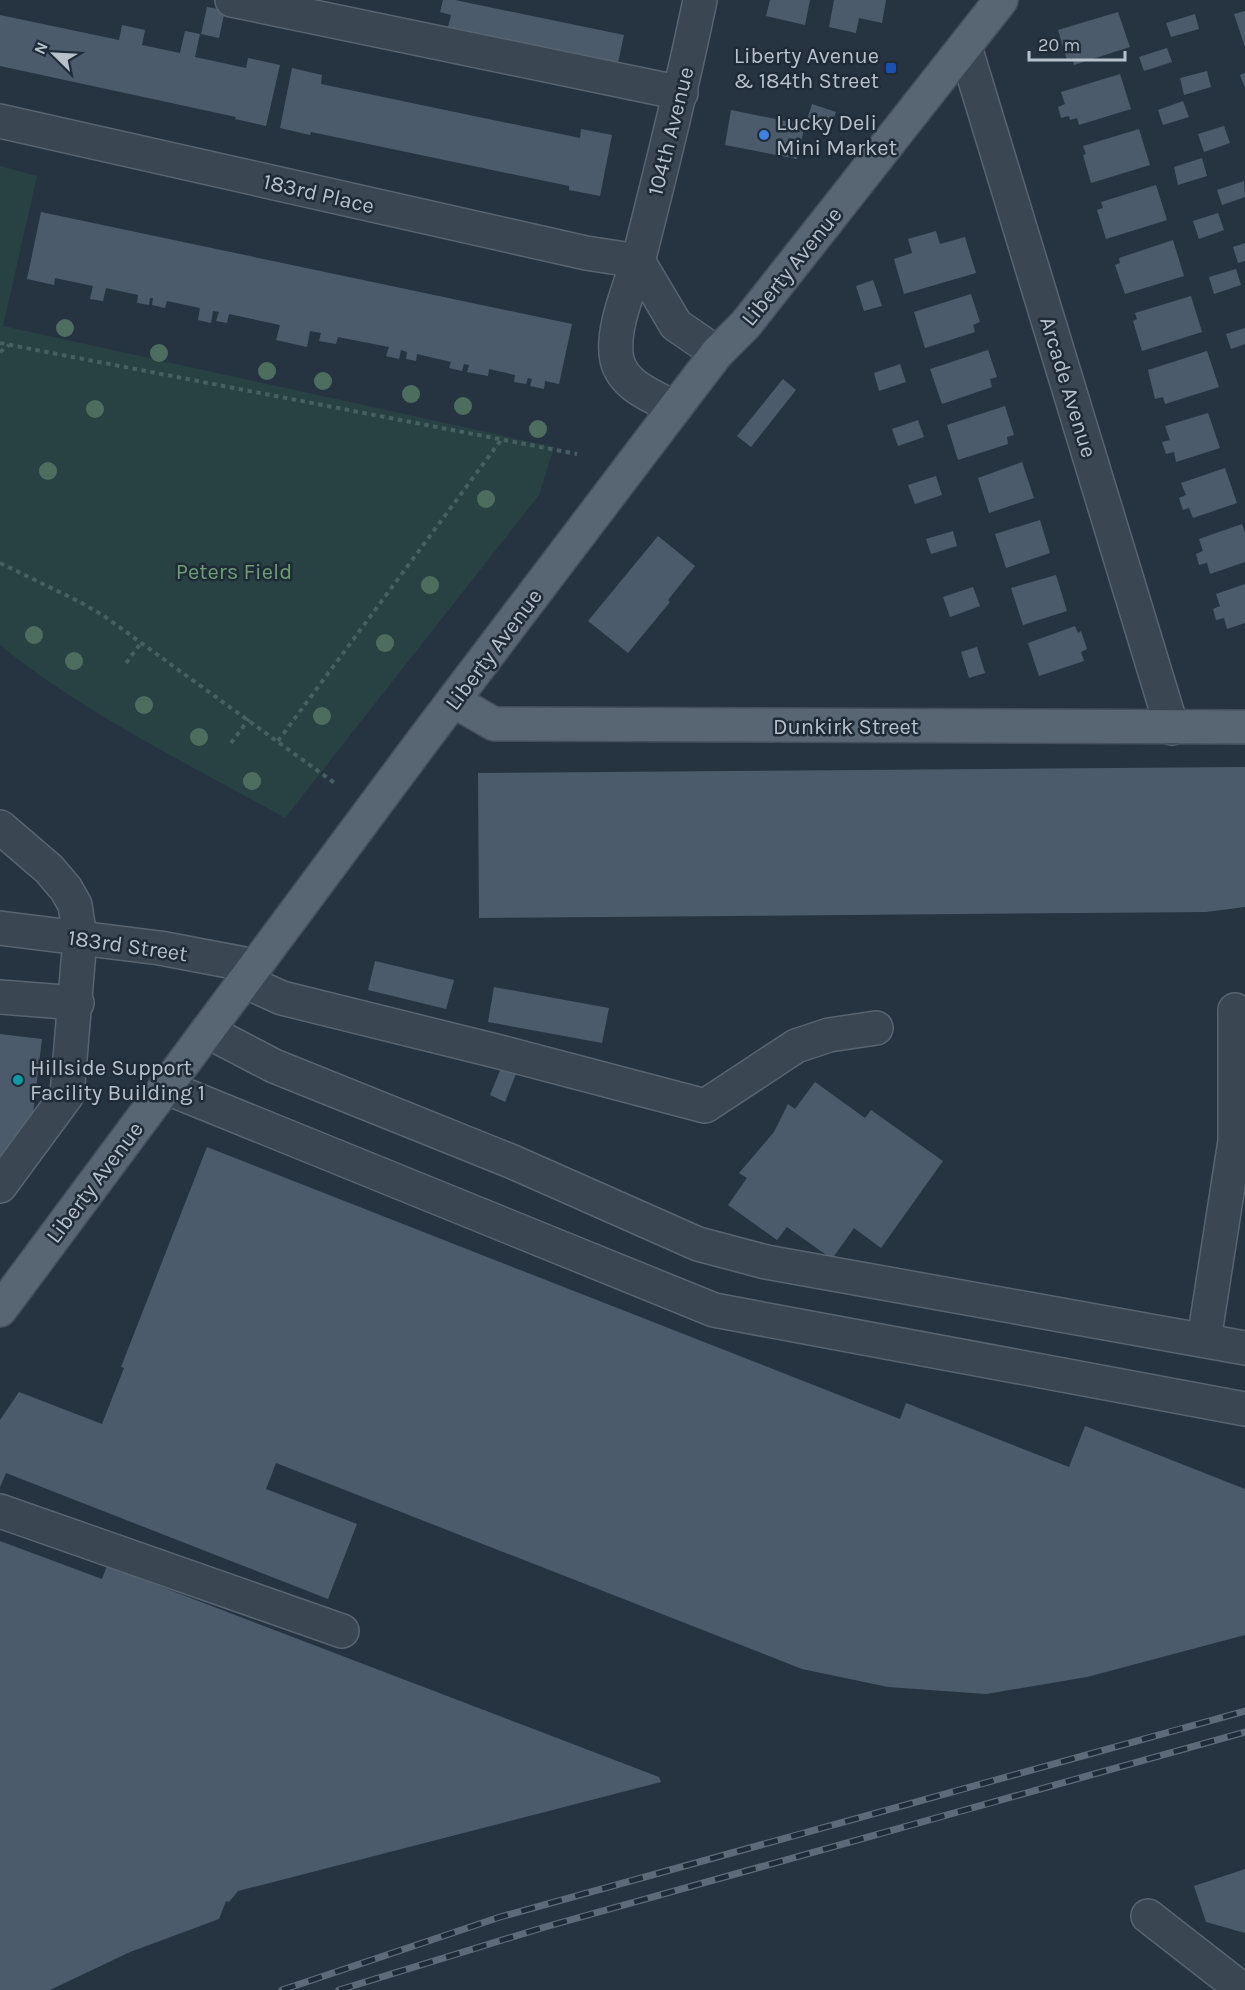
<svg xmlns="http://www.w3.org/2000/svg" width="1245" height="1990" font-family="Karla,sans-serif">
<rect width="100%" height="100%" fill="#263442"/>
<path fill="#284243" d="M0 166 37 176 3 326 554 447 539 495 285 818C189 764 86 715 0 645Z"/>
<g fill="#4c5b6c">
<path d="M443 0H455L624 35 618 63 448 27 451 15 440 12Z"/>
<path d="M770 0H810L805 25 766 16Z"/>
<path d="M834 0H886L882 23 859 18 856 33 829 27Z"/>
<path d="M207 7 225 10 219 38 201 34Z"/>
<path d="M1245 11V47L1234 14Z"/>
<path d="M1118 12 1130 47 1074 65 1072 58 1067 60 1058 30Z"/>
<path d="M1195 14 1199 29 1171 37 1166 23Z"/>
<path d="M0 15 119 40 122 25 145 30 142 45 180 53 185 31 200 34 195 57 246 68 248 58 280 65 266 126 235 119 236 117 0 66Z"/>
<path d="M1167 48 1172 62 1144 71 1139 57Z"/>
<path d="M292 68 322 75 321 84 450 111 580 138 581 129 612 135 600 196 569 190V186L311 132 310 135 280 128Z"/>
<path d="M1207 71 1211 87 1184 95 1180 78Z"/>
<path d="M1245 73V88L1240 75Z"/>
<path d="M1120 74 1131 109 1079 125 1077 118 1070 120 1069 116 1061 118 1058 107 1065 104 1061 92Z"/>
<path d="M1183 101 1189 117 1163 125 1158 110Z"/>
<path d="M812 104 836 112 830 128 807 120Z"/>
<path d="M731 110 805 125 797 159 725 145Z"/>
<path d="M1224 126 1230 143 1204 152 1198 134Z"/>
<path d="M1139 129 1150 165 1091 183 1083 155 1086 154 1083 146Z"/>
<path d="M1202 158 1207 176 1178 185 1174 167Z"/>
<path d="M1244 181 1245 197 1222 205 1217 190Z"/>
<path d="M1156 185 1167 220 1106 239 1097 210 1103 208 1101 202Z"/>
<path d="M41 212 572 324 559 384 545 381 544 389 530 386 532 379 528 378 526 384 514 382 515 375 489 369 488 376 467 372 469 365 464 364 462 371 449 368 451 362 417 354 416 361 406 359 407 352 401 350 399 359 386 356 389 347 338 337 336 344 319 341 321 333 310 331 307 347 276 340 280 325 229 314 227 323 216 321 219 312 213 311 211 323 198 320 200 308 167 301 165 308 152 305 153 298H150L149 305 137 303 138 295 106 288 103 301 90 299 93 286 55 278 54 285 27 279Z"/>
<path d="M1218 213 1224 230 1199 239 1193 221Z"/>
<path d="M936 231 940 244 965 237 976 273 904 294 894 259 912 253 908 239Z"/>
<path d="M1173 240 1184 276 1125 294 1115 265 1120 263 1119 258Z"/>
<path d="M1245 243V261L1238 263 1233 247Z"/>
<path d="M1236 269 1241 285 1214 294 1209 277Z"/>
<path d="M873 280 882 306 864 311 856 286Z"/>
<path d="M971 294 980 322 973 325 975 332 925 348 914 312Z"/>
<path d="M1191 296 1202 332 1142 351 1133 321 1137 319 1135 313Z"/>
<path d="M1245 328V344L1231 349 1226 334Z"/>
<path d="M988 350 997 377 990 379 992 387 942 404 930 369Z"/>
<path d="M1207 351 1219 387 1165 404 1163 397 1155 399 1148 370Z"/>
<path d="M900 364 906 382 879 391 874 373Z"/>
<path d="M783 379 796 390 751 447 737 436Z"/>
<path d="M1005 406 1014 435 1007 437 1008 444 958 460 947 425Z"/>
<path d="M1208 413 1220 448 1176 462 1174 452 1166 454 1162 442 1170 440 1165 426Z"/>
<path d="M918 420 924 437 898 446 892 429Z"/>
<path d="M1022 462 1034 498 989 513 978 478Z"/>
<path d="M1225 468 1237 503 1193 518 1189 508 1183 510 1179 498 1186 495 1181 483Z"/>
<path d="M936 476 942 495 915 504 908 485Z"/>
<path d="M1040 520 1050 553 1006 568 995 534Z"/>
<path d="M1242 524 1245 533V562L1210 574 1207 563 1199 565 1196 554 1203 551 1199 539Z"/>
<path d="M953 531 957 546 931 554 926 539Z"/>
<path d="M658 536 695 566 668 600 670 602 628 653 588 621Z"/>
<path d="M1056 575 1067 611 1023 625 1011 588Z"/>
<path d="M1245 584V623L1227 629 1224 618 1216 620 1213 609 1220 606 1216 594Z"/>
<path d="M973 587 980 606 950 617 943 597Z"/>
<path d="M1075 626 1078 633 1081 631 1087 649 1081 652 1084 661 1039 676 1028 643Z"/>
<path d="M977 647 985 673 969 678 961 652Z"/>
<path d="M1245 767V907L1206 912 479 918 478 773Z"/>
<path d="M375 961 454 980 446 1009 368 990Z"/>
<path d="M494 987 609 1008 602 1043 488 1022Z"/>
<path d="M0 1034 42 1039 32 1121 0 1164Z"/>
<path d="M501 1068 516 1074 505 1102 490 1095Z"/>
<path d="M815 1082 865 1118 871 1110 943 1161 881 1248 854 1228 832 1259 787 1227 777 1240 728 1205 747 1178 739 1173 774 1132 788 1104 795 1109Z"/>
<path d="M207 1147 900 1419 906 1403 1069 1467 1085 1426 1245 1489V1635L1087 1677 986 1694 888 1687 802 1669 276 1463 266 1489 357 1524 328 1599 6 1473 0 1487V1420L19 1392 102 1424 124 1368 121 1367Z"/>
<path d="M0 1541 102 1579 107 1566 659 1777 661 1782 238 1891 229 1902 226 1901 219 1919 130 1952 50 1990H0Z"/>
<path d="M1245 1869V1933L1206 1922 1194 1886Z"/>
</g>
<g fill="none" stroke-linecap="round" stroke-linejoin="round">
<g stroke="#58646f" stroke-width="36">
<g id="minor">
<path d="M232 0 681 93"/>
<path d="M965 47 1172 728"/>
<path d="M0 121 586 253 638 261"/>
<path d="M638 261 676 325 717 353"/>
<path d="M675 408C653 396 624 387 617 360 610 328 633 281 641 250 662 167 683 84 700 0"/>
<path d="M0 827 49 869 66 889 75 905 80 938 67 1095 0 1186"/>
<path d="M0 928 160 948 255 966"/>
<path d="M244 981 282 998 496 1051 705 1106 796 1046 829 1035 876 1028"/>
<path d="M0 997 77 1003"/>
<path d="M207 1031 274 1066 513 1162 698 1244 766 1262 1245 1348"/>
<path d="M165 1087 714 1310 1245 1409"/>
<path d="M1204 1340 1235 1141V1010"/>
<path d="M0 1511 342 1631"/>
<path d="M1148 1916 1243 1990"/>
</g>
</g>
<g stroke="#444f5b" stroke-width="36">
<g id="major">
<path d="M454 701 494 724 1245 727"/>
<path d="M0 1310 424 739 675 408 717 353 746 324 1001 0"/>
</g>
</g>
<g stroke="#465f60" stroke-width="4" stroke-dasharray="4.5 4.5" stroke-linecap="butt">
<path d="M0 343 577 454"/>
<path d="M0 352 9 345"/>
<path d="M0 563 80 602 104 616 336 784"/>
<path d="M126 663 141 643"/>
<path d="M278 741 501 440"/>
<path d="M231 743 249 719"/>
</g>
<use href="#minor" stroke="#3a4652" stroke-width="33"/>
<use href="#major" stroke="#586572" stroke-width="33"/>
<g stroke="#5c6a79" stroke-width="7">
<g id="rail">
<path d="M282 1990 500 1917 1245 1711"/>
<path d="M339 1990 545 1927 1245 1732"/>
</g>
</g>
<use href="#rail" stroke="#1f2b37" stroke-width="4.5" stroke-dasharray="14" stroke-linecap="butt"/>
</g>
<g fill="#4d6e5e">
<circle cx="65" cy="328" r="9"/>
<circle cx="159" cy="353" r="9"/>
<circle cx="267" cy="371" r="9"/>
<circle cx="323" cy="381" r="9"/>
<circle cx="411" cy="394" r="9"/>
<circle cx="463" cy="406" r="9"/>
<circle cx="95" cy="409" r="9"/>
<circle cx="538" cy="429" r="9"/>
<circle cx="48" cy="471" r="9"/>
<circle cx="486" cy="499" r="9"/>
<circle cx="430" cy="585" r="9"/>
<circle cx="34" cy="635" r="9"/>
<circle cx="385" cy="643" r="9"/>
<circle cx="74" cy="661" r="9"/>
<circle cx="144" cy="705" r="9"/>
<circle cx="322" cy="716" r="9"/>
<circle cx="199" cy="737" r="9"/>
<circle cx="252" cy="781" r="9"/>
</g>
<rect fill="#1a4fb4" stroke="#1f2b37" stroke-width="2" x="885" y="62" width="12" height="12" rx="3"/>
<circle fill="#3f7fe0" stroke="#1f2b37" stroke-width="2" cx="764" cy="135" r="6"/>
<circle fill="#0f9aa8" stroke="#1f2b37" stroke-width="2" cx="18" cy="1080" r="6"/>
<g text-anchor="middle" stroke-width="5" stroke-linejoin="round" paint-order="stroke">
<g font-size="22" fill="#b7c1cc" stroke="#1f2b37" text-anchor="start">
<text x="879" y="63" text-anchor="end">Liberty Avenue<tspan x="879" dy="25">&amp; 184th Street</tspan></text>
<text x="776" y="130">Lucky Deli<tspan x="776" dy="25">Mini Market</tspan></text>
<text x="30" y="1075">Hillside Support<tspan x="30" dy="25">Facility Building 1</tspan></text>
</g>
<g font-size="22" fill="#b7c1cc" stroke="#1f2b37">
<text transform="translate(670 131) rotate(-76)" y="8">104th Avenue</text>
<text transform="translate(319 193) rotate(13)" y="8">183rd Place</text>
<text transform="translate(791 266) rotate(-51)" y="8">Liberty Avenue</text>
<text transform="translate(1069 387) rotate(73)" y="8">Arcade Avenue</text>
<text transform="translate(493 649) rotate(-53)" y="8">Liberty Avenue</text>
<text x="846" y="734">Dunkirk Street</text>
<text transform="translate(128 945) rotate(8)" y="8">183rd Street</text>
<text transform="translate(94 1182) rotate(-53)" y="8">Liberty Avenue</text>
</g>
<g font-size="22" fill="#6d9e75" stroke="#1f2b37">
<text x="234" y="579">Peters Field</text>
</g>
</g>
<g transform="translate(54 54) rotate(294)" stroke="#1f2b37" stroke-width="4.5" paint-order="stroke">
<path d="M0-4.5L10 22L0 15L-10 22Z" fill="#b7c1cc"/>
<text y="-9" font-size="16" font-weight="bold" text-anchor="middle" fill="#b7c1cc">N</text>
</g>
<path d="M1029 51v9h96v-9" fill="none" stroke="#b7c1cc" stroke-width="3"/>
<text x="1038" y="51" font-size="18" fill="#b7c1cc" stroke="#1f2b37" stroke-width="4.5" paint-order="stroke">20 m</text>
</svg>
